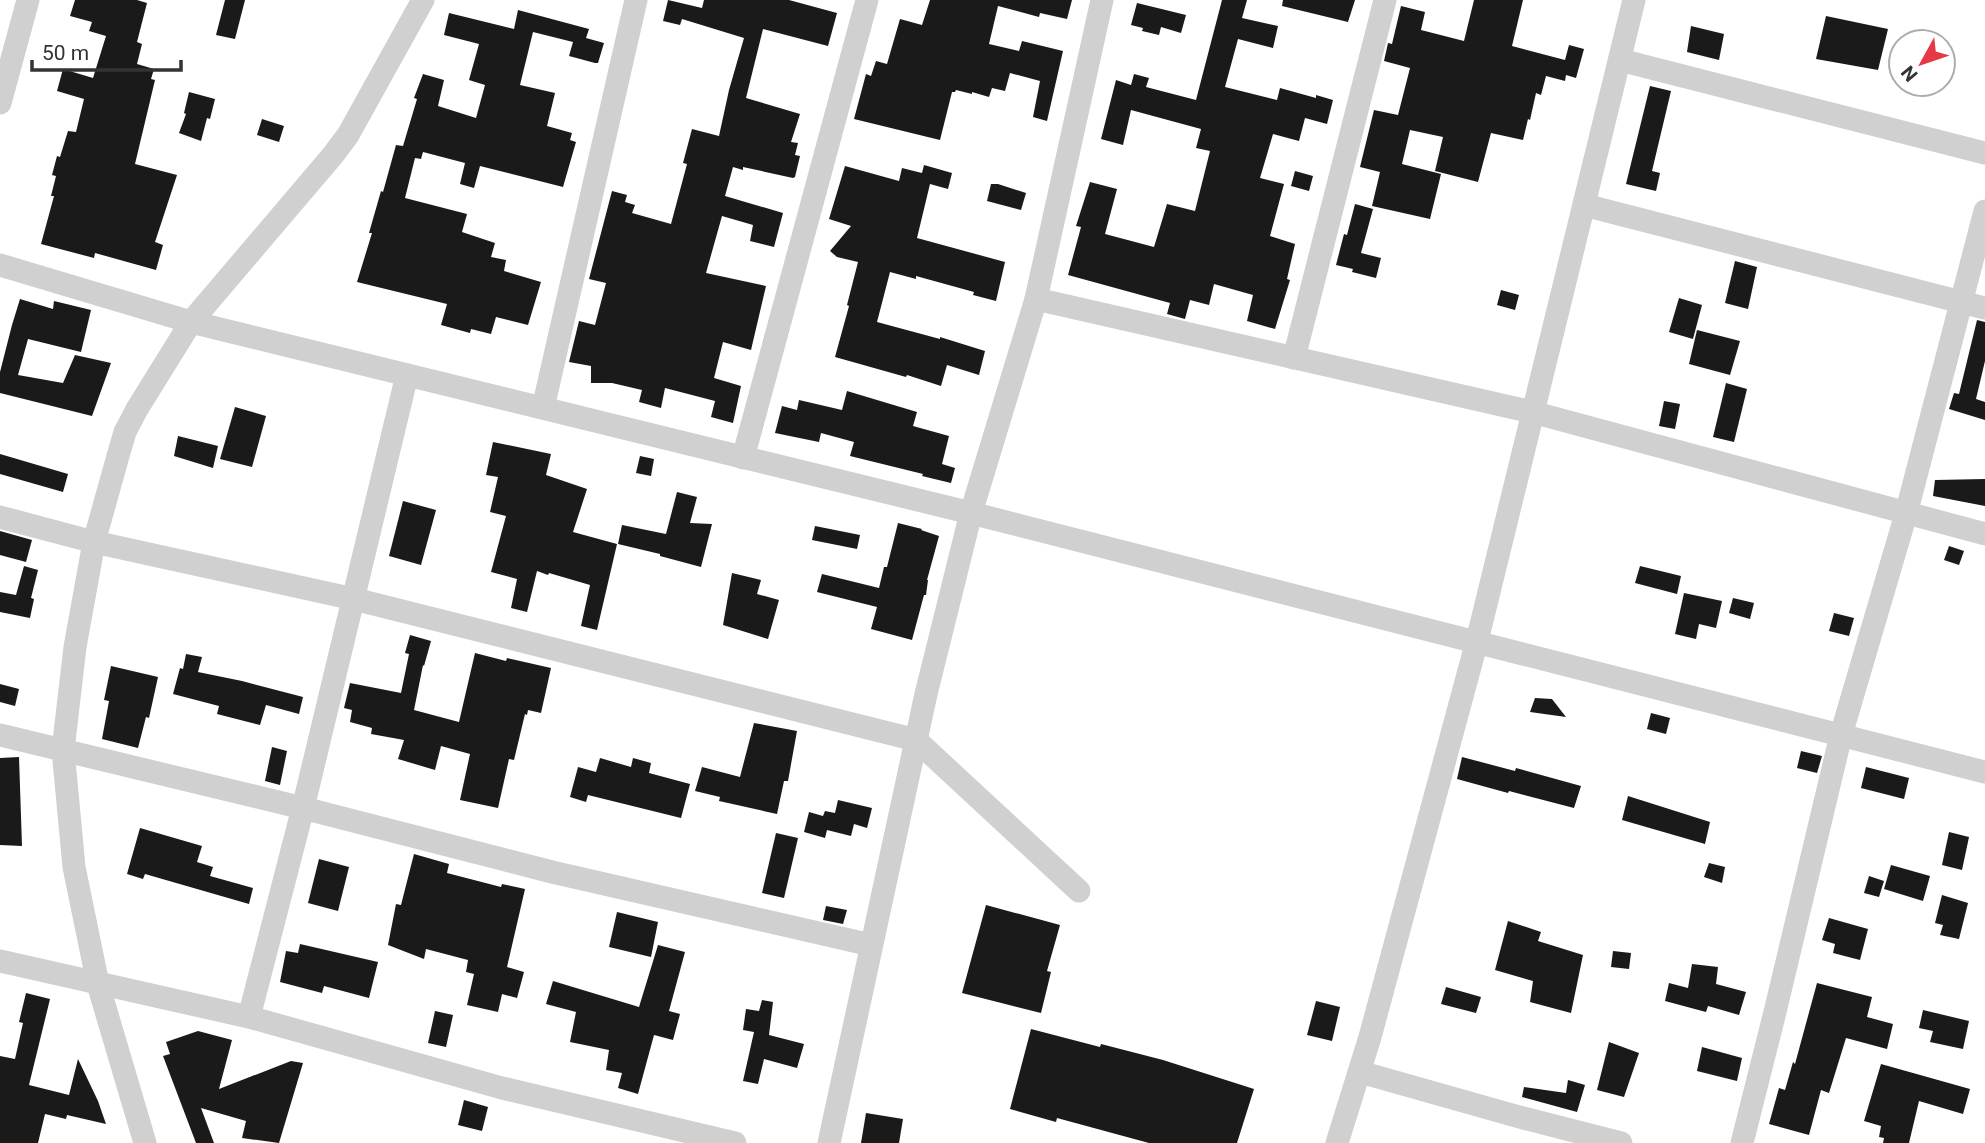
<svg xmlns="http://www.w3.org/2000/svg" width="1985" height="1143" font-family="Roboto,sans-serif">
<rect width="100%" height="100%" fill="#fff"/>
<g fill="#1a1a1a">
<path d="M75 0H137L147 3 137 42 142 44 137 64 154 69 151 79 155 80 135 164 177 175 155 242 163 245 156 270 95 253 94 258 41 244 54 196H51L56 176 52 175 57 156 60 157 68 131 76 132 84 99 57 91 63 69 93 78 106 36 89 31 92 22 70 16Z"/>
<path d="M225 0H245L235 39 216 35Z"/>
<path d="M668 0 702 8 704 0H789L837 13 828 46 763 29 746 98 800 114 791 142 798 143 795 155 800 156 795 177 793 178 743 167V170L733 167 725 196 783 213 774 247 750 241 753 225 722 216 706 273 766 286 751 350 723 342 714 378 741 386 733 423 711 417 715 401 665 388 661 408 639 402 642 390 612 383H591V366L569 362 579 321 595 325 606 283 589 279 612 191 627 195 625 202 635 205 632 213 671 224 687 164 683 163 692 129 719 136 729 90 744 38 682 19 680 25 663 21Z"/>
<path d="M930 0H1072L1067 19 1040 13 1039 17 998 6 989 44 1019 51 1022 41 1063 51 1047 121 1033 117 1040 81 1010 73 1005 91 992 88 989 97 972 92V94L956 90 955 92H952L940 140 854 119 866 74 871 76 876 61 887 64 900 19 922 25Z"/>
<path d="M1222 0H1247L1242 18 1278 26 1273 48 1238 39 1225 87 1277 100 1280 88 1316 98V95L1333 100 1327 124 1305 118 1299 141 1273 134 1260 178 1284 184 1270 236 1295 244 1287 279 1290 280 1275 329 1247 321 1253 295 1214 284 1209 305 1190 300 1185 319 1167 314 1170 303 1068 275 1081 227 1076 226 1090 182 1117 189 1105 234 1154 247 1167 204 1195 211 1210 151 1196 148 1201 129 1131 110 1123 145 1101 139 1116 80 1131 85 1134 74 1149 78 1146 87 1196 100Z"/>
<path d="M1283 0H1355L1348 22 1282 6Z"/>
<path d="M1474 0H1523L1512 46 1565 60 1569 45 1584 49 1576 78 1566 75 1565 81 1546 76 1541 95 1536 93 1530 120 1528 119 1523 140 1491 133 1478 182 1435 171 1443 137 1410 130 1402 164 1441 174 1430 219 1372 206 1380 172 1360 167 1374 110 1398 115 1410 68 1384 61 1388 43 1392 44 1401 6 1425 12 1421 30 1464 41Z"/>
<path d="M1137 3 1186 15 1181 33 1161 27 1159 35 1142 31 1143 28 1131 25Z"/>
<path d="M518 10 589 29 586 38 604 43 598 63H595L569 56 573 42 533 32 520 85 555 93 547 126 572 133 570 140 576 142 563 187 480 166 474 188 460 184 465 163 423 152 421 159 415 158 405 198 467 214 462 232 495 243 491 257 506 260 504 271 541 282 528 325 496 317 491 334 471 329 470 333 441 325 447 304 357 282 372 233H369L381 191 383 192 396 145 403 146 417 99 414 98 423 74 444 80 438 106 476 118 485 85 469 80 479 44 444 35 449 13 514 29Z"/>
<path d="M1826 16 1888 29 1878 70 1816 59Z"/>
<path d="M1691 26 1724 34 1719 60 1687 52Z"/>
<path d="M1650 86 1671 91 1652 171 1660 173 1656 191 1626 184Z"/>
<path d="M189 92 215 99 210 119 207 118 201 141 179 133 186 114 184 113Z"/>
<path d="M262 119 284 126 279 142 257 135Z"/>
<path d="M924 165 952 173 948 189 930 184 917 238 1005 262 996 301 973 295 974 292 916 276V279L890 272 877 322 940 339V337L985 351 979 375 947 365 941 386 907 375 906 377 835 357 849 306 847 305 858 262 837 257 830 251 851 226 829 219 845 166 899 181 902 168 922 173Z"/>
<path d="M1295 171 1313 176 1309 191 1291 186Z"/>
<path d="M991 184H998L1026 193 1021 210 987 201Z"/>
<path d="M1355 204 1373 209 1361 253 1381 258 1376 278 1352 272 1353 269 1336 265 1344 234 1347 235Z"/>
<path d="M1735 261 1757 267 1748 309 1725 303Z"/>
<path d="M1501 290 1519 295 1515 310 1497 305Z"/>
<path d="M1679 298 1702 305 1693 339 1669 332Z"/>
<path d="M20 299 53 309 54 301 91 310 81 352 28 339 18 375 63 383 75 355 111 363 92 416 0 393V372L12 325Z"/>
<path d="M1977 320 1985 322V361L1976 399 1985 402V420L1949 409 1954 393 1959 394Z"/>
<path d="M1697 330 1740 341 1730 375 1689 364Z"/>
<path d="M1726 383 1747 389 1734 442 1713 437Z"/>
<path d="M847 391 917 412 913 426 949 436 942 464 955 468 951 483 922 476 923 474 850 456 854 442 821 433 819 442 775 433 782 406 797 410 799 400 842 410Z"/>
<path d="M1664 401 1680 404 1675 429 1659 426Z"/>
<path d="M235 407 266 416 252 467 220 459Z"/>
<path d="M178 436 218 446 213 468 174 456Z"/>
<path d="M493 442 551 454 546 475 587 489 573 532 617 544 597 630 581 626 590 585 549 573 548 575 537 571 527 612 511 608 517 579 491 572 506 516 490 512 498 477 486 475Z"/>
<path d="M0 454 68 474 63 492 0 474Z"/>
<path d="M640 456 654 459 651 476 636 473Z"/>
<path d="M1985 479V506L1933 496 1935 480Z"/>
<path d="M677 492 697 497 690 523 712 524 701 567 660 556V554L618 544 622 525 666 534Z"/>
<path d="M403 501 436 510 421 565 389 556Z"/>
<path d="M898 523 922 529 921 530 939 536 927 580H928L926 595H924L912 640 871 629 877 607 817 592 822 574 879 588 884 567H887Z"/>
<path d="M815 526 860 535 857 549 812 540Z"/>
<path d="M0 531 32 540 26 562 0 555Z"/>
<path d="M1949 546 1964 551 1959 565 1944 560Z"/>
<path d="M24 566 38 570 31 598 34 599 30 618 0 612V592L16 595Z"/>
<path d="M1640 566 1681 576 1677 594 1635 583Z"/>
<path d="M732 573 761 580 757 594 779 600 768 639 723 625Z"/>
<path d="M1684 593 1722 601 1716 628 1699 624 1696 639 1675 634Z"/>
<path d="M1733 598 1754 603 1750 619 1729 613Z"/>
<path d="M1834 613 1854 618 1849 636 1829 631Z"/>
<path d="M410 635 431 641 424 666 423 665 414 710 459 722 475 653 506 661 507 658 551 668 541 713 528 710 527 715 525 714 514 760 509 759 498 808 460 800 470 754 441 746 435 770 398 759 404 740 371 734 372 728 350 722 352 710 344 708 350 683 401 693 409 654 405 653Z"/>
<path d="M186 654 202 657 198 672 242 681 303 697 299 714 266 705 260 725 217 714 219 706 173 694 180 668 183 669Z"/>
<path d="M111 666 158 677 149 718 146 717 138 748 102 739 109 701 104 700Z"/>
<path d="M0 684 19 689 15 706 0 702Z"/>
<path d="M1535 698 1552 699 1566 717 1530 712Z"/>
<path d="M1651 713 1670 718 1666 734 1647 729Z"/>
<path d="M754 723 797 731 788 781H784L777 814 719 801 720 797 695 791 702 767 740 777Z"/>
<path d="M272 747 287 751 280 785 265 781Z"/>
<path d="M1801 751 1822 756 1817 773 1797 768Z"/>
<path d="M19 757 22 846 0 845V758Z"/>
<path d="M1462 757 1515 771 1516 768 1581 786 1574 808 1509 791 1508 793 1457 779Z"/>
<path d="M600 758 631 767 633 758 651 763 649 773 690 784 681 818 588 795 586 802 570 797 578 767 596 772Z"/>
<path d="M1866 767 1909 778 1904 799 1861 788Z"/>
<path d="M1628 796 1710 822 1705 844 1622 820Z"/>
<path d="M838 800 872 808 867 828 854 824 851 836 827 830 825 838 804 832 809 812 823 816 825 811 835 813Z"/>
<path d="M140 828 202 846 197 862 213 867 210 876 253 888 249 904 145 874 143 879 127 874Z"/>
<path d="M1949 832 1969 837 1962 870 1942 865Z"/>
<path d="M776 833 798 838 784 898 762 893Z"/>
<path d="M414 854 449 864 447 873 501 887 502 884 525 889 507 967 524 972 517 998 502 994 498 1012 467 1005 474 974 466 972 468 960 426 949 424 959 388 945 396 904 401 905Z"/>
<path d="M319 859 349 867 338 911 308 903Z"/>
<path d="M1709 863 1725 867 1722 883 1704 877Z"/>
<path d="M1891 865 1930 876 1923 901 1884 889Z"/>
<path d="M1869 876 1884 881 1879 897 1864 893Z"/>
<path d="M1942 895 1968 903 1959 939 1940 935 1943 925 1935 923Z"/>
<path d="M986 905 1060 925 1047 971 1051 972 1041 1013 962 993Z"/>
<path d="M826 906 847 910 843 924 823 920Z"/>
<path d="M617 912 658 922 651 957 609 947Z"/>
<path d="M1829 918 1868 929 1860 960 1833 953 1835 944 1822 940Z"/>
<path d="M1508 921 1541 932 1538 941 1583 955 1571 1013 1530 1002 1533 981 1495 970Z"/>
<path d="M300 944 378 962 369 998 324 986 322 993 280 982 286 951 298 953Z"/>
<path d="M658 945 685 952 669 1011 680 1014 673 1040 654 1035 638 1094 618 1088 622 1073 606 1070 609 1050 570 1042 576 1012 546 1004 553 981 639 1007Z"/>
<path d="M1613 951 1631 953 1629 969 1611 967Z"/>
<path d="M1692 964 1718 967 1716 984 1746 992 1739 1015 1708 1006 1706 1012 1665 1001 1669 983 1688 988Z"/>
<path d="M1817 983 1872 997 1867 1017 1893 1024 1887 1049 1846 1038 1829 1093 1821 1090 1809 1135 1769 1124 1779 1088 1785 1090 1793 1062 1795 1064Z"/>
<path d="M1446 987 1481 997 1476 1013 1441 1004Z"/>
<path d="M26 993 50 999 29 1085 69 1095 78 1059 98 1101 106 1124 67 1115 66 1119 45 1114 38 1143H0V1056L15 1059 23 1023 19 1022Z"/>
<path d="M762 1000 773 1002 769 1035 804 1044 797 1068 764 1059 758 1084 743 1081 754 1032 743 1030 746 1009 759 1011Z"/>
<path d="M1316 1001 1340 1007 1332 1041 1307 1035Z"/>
<path d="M1923 1010 1969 1021 1963 1049 1930 1042 1933 1031 1919 1028Z"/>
<path d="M435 1011 453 1015 446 1047 428 1043Z"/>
<path d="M1031 1029 1100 1047 1101 1044 1163 1060 1254 1089 1237 1143H1149L1057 1118 1056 1122 1010 1109Z"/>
<path d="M198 1031 232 1040 219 1089 291 1061 303 1063 279 1143 242 1138 246 1121 201 1108 214 1143H196L163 1056 170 1054 166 1042Z"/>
<path d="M1609 1042 1639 1053 1624 1097 1597 1090Z"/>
<path d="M1702 1047 1742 1058 1737 1081 1697 1071Z"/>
<path d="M1881 1064 1970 1089 1963 1114 1919 1101 1909 1143H1883L1884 1138 1879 1137 1881 1126 1864 1121Z"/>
<path d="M1568 1080 1585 1085 1577 1112 1522 1097 1524 1087 1566 1093Z"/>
<path d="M464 1100 488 1107 482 1131 458 1125Z"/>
<path d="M866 1113 903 1119 899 1143H861Z"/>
</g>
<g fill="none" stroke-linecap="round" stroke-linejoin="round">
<g stroke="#d0d0d0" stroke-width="23">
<path d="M1620 60 1985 153"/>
<path d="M0 103 28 0"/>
<path d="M1584 205 1985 308"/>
<path d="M0 265 191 322 971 513 1985 772"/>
<path d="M1036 299 1532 412 1985 534"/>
<path d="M1294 358 1385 0"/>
<path d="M543 408 636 0"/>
<path d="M743 458 867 0"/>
<path d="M0 517 94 542 354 599 916 740 1079 891"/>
<path d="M0 735 303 808 552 872 871 945"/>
<path d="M0 961 249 1017 502 1088 735 1143"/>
<path d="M249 1017 303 808 407 375"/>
<path d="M1360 1072 1523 1118 1621 1143"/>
<path d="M145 1143 98 984 74 867 63 750 75 647 94 542 118 456 125 432 137 409 191 322 333 155 348 135 423 0"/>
<path d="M829 1143 926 694 971 513 1036 299 1102 0"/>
<path d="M1337 1143 1370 1037 1477 641 1634 0"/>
<path d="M1742 1143 1775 1012 1841 735 1906 514 1985 211"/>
</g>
</g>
<g transform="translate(1922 63) rotate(230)"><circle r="33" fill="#ffffff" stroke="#adadad" stroke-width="2"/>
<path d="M0-5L12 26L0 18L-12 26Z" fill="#e63946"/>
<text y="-10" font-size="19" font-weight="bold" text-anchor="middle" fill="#333333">N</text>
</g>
<path d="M32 60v10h149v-10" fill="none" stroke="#333333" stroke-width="3.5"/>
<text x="42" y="60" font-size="21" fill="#333333" stroke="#ffffff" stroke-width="5" paint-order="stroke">50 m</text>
</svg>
